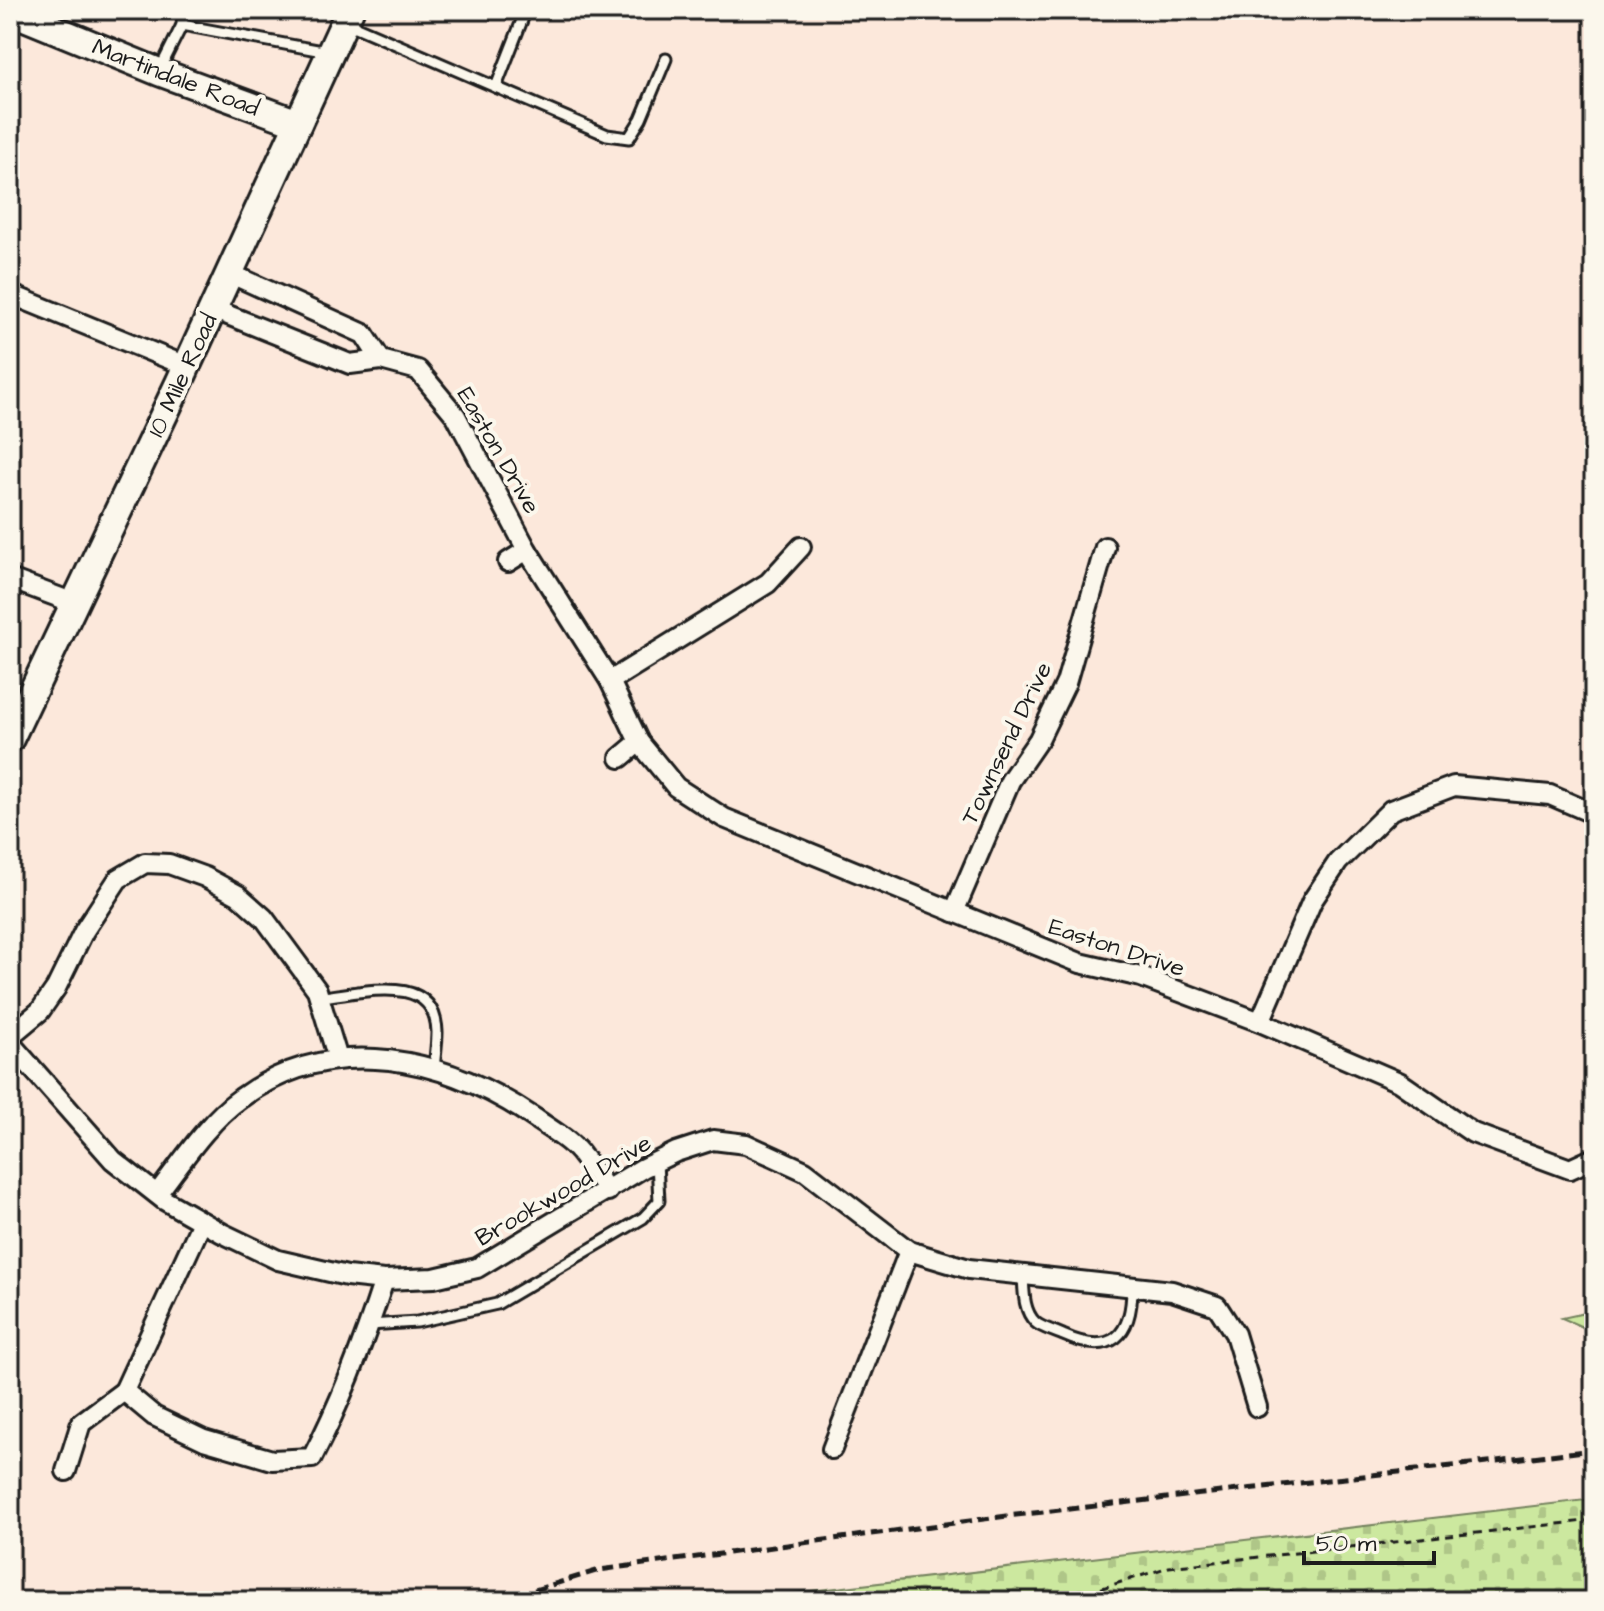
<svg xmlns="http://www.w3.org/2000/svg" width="1604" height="1611" font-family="'Architects Daughter',sans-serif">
<defs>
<pattern id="cemetery-stones" width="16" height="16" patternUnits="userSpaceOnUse" patternTransform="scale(2)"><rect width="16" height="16" fill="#cce89f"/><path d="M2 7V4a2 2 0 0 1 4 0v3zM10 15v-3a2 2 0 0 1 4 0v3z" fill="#afc688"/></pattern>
</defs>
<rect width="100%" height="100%" fill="#fce8db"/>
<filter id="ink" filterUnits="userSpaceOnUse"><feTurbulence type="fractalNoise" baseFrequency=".0125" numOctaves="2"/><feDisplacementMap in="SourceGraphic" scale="16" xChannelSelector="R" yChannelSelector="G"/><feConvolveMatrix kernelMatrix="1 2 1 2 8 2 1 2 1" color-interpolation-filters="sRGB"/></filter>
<g filter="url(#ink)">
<path fill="url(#cemetery-stones)" stroke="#74825e" stroke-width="2" d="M1594 1499V1601H726Z"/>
<path fill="#cce89f" stroke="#74825e" stroke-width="2" d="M1594 1311V1332L1562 1318Z"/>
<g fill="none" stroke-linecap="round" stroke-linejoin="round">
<g stroke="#1c1c1c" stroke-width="15">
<g id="lane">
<path d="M347 23 607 135 629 138 641 119 666 59"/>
<path d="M182 25 328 52"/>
<path d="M160 69 182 25 184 10"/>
<path d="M496 87 526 10"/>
<path d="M320 997C360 994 435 970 437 1032 437 1044 435 1057 434 1069"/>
<path d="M1023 1275C1024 1291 1023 1310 1035 1322 1041 1328 1055 1331 1063 1335 1112 1357 1132 1336 1132 1287"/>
<path d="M369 1325 417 1322 497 1304 643 1218 659 1201 657 1162"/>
<path d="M1207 1601 1229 1597 1237 1601"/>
</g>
</g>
<g stroke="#1c1c1c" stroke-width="24">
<g id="street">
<path d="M229 273 364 334 381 360"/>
<path d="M10 294 186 366"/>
<path d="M213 309 350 364 381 360 418 370 456 416 527 550 610 681 639 742 676 787 724 818 1080 963 1141 977 1260 1022 1399 1082 1473 1133 1570 1169 1594 1158"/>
<path d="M508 562 527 550"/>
<path d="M10 579 74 603"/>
<path d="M610 681 768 583 801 547"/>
<path d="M620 758 639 742"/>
<path d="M954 912 1010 781 1039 739 1066 683 1105 547"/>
<path d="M1260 1022 1312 901 1338 862 1391 810 1454 786 1550 795 1594 814"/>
<path d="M10 1036 40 1011 56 988 84 931 118 879 145 863 169 864 205 877 238 895 264 918 317 990 338 1059"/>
<path d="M10 1043 113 1160 164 1200 222 1233 278 1260 347 1276 384 1280 434 1278 477 1268 643 1168 676 1152 713 1140 746 1144 805 1171 909 1251 969 1269 1172 1291 1217 1306 1235 1334 1257 1407"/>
<path d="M157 1194C181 1163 208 1121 241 1098 334 1030 447 1058 536 1119 551 1130 572 1141 583 1157 592 1168 600 1180 608 1191"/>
<path d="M202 1222 124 1391 154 1416 204 1440 272 1460 312 1458C342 1400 364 1342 384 1280"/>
<path d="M832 1449 909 1251"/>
<path d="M66 1471 81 1423 124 1391"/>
</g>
</g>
<g stroke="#1c1c1c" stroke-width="32">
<g id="secondary">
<path d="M10 11 159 72 298 123"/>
<path d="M10 739 179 383 350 10"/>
</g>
</g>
<path stroke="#1c1c1c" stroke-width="3" stroke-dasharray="8 6" stroke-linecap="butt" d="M1061 1601 1169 1567 1594 1520"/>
<use href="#lane" stroke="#fbf7ec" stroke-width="9"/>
<use href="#street" stroke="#fbf7ec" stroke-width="18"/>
<use href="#secondary" stroke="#fbf7ec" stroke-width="26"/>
<path stroke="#1c1c1c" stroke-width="5" stroke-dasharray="12 6" stroke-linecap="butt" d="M500 1601 599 1570 1007 1516 1594 1450"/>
</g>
</g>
<g text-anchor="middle" stroke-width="8" stroke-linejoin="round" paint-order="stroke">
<g font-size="24" fill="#1c1c1c" stroke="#fbf7ec">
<text transform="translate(176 77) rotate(21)" y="8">Martindale Road</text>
<text transform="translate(182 375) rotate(-65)" y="8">10 Mile Road</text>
<text transform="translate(499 450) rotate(60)" y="8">Easton Drive</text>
<text transform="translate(1006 743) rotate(-64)" y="8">Townsend Drive</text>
<text transform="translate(1117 947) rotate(18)" y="8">Easton Drive</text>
<text transform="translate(563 1190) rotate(-30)" y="8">Brookwood Drive</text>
</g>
</g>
<rect width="1604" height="1611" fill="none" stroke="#fbf7ec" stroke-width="40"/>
<rect x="20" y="20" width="1564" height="1571" fill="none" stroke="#1c1c1c" stroke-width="3" filter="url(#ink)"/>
<path d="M1304 1551v12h130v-12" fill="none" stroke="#1c1c1c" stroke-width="4"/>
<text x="1316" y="1551" font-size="24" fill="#1c1c1c" stroke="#fbf7ec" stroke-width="6" paint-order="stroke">50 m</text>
</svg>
